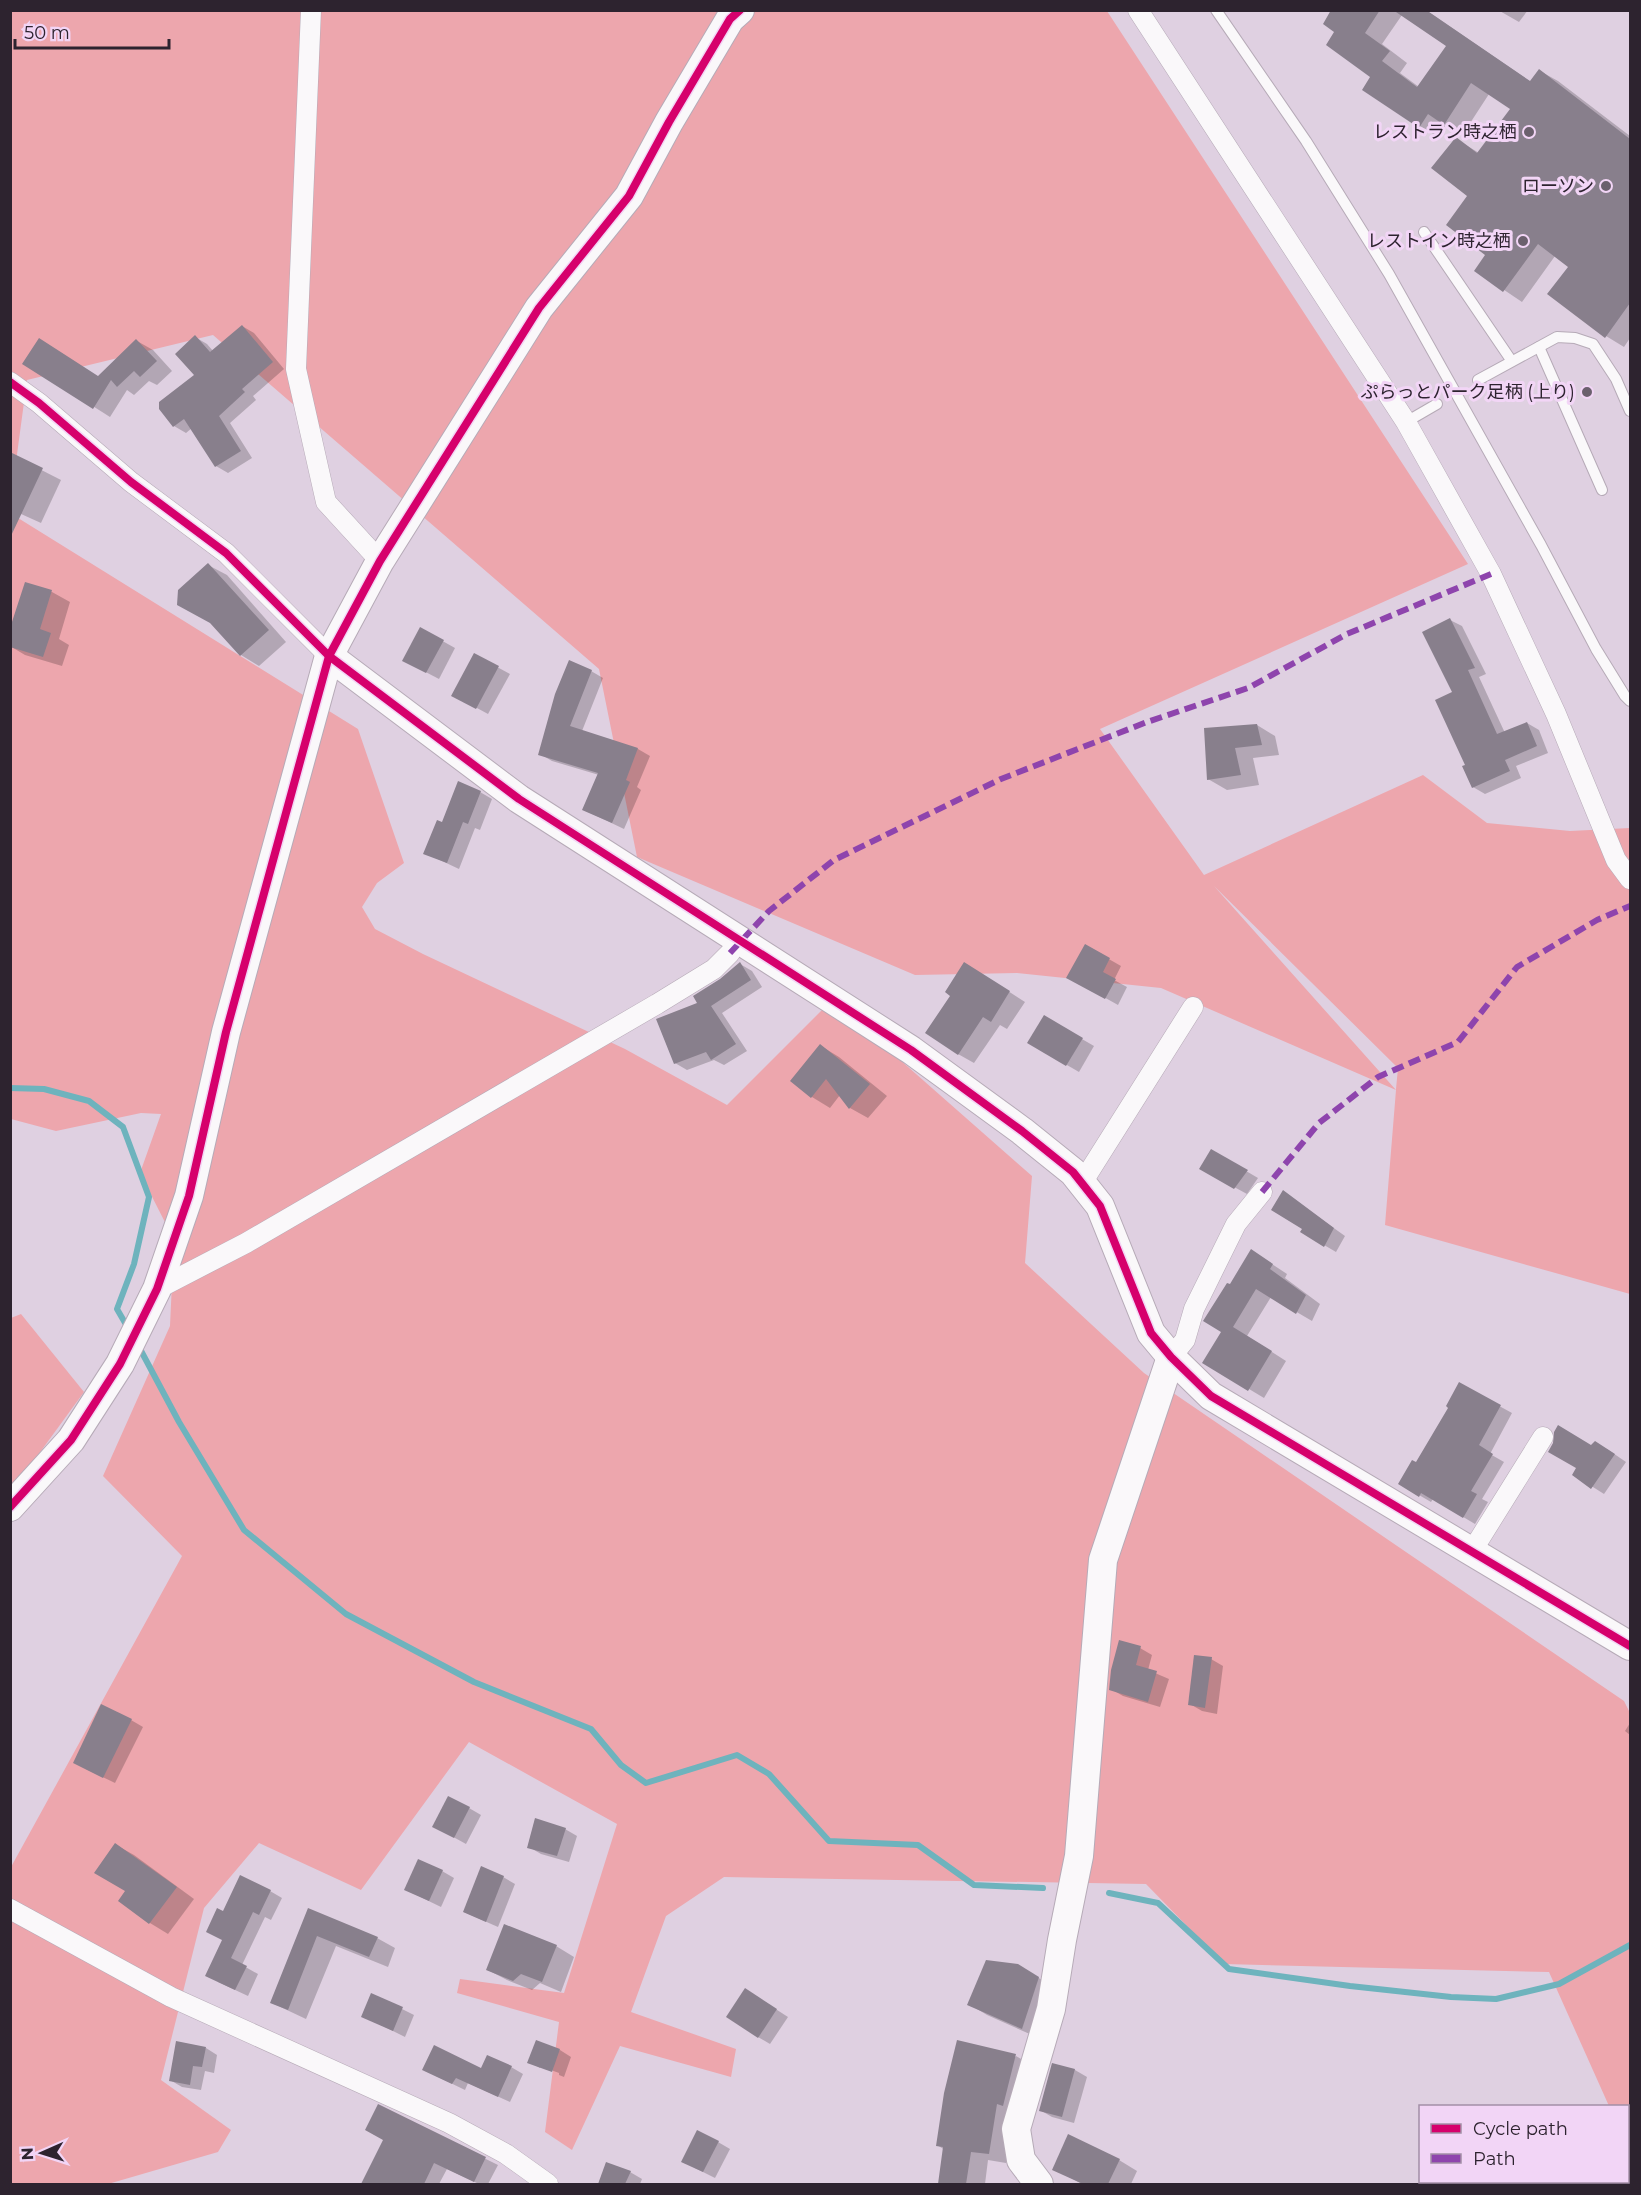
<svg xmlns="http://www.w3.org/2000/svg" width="1641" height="2195" font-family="Montserrat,'Noto Sans JP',sans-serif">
<rect width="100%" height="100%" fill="#dfd0e1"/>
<g fill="#eda6ad" fill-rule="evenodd">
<path d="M11 11H1107L1468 564 1100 729 1204 875 1423 775 1487 823 1570 831 1630 828V1294L1385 1225 1396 1090 1161 988 1017 973 915 975 637 857 599 669 213 335 27 380 11 499ZM1214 886 1398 1068 1396 1089V1090Z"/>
<path d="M10 513 358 729 404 863 377 883 362 907 375 929 423 954 625 1049 727 1105 832 1000 1032 1176 1025 1263 1144 1373 1624 1701 1630 1713V2155L1628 2149V2106H1609L1549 1972 1224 1964 1146 1884 724 1877 666 1916 631 2012 736 2049 731 2077 620 2046 572 2150 545 2132 559 2022 457 1993 460 1979 564 1993 617 1824 469 1742 361 1890 259 1843 204 1908 161 2080 231 2130 218 2152 108 2184H11V1867L182 1556 103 1476 170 1326 174 1240 140 1173 161 1114 141 1113 56 1131 11 1119Z"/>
<path d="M21 1314 84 1392 11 1492V1318Z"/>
</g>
<g fill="#0003" fill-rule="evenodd">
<path d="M1333 10H1426L1531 82 1540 71 1558 81 1630 136V338L1624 347 1606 336 1570 267 1555 256 1522 302 1476 271 1487 255 1469 196 1456 139 1479 153 1512 109 1489 94 1463 134 1447 124 1438 137 1420 126 1372 77 1336 32ZM1402 15 1448 46 1419 87 1400 73 1407 63 1382 44Z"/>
<path d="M1498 10H1528L1519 22Z"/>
<path d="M242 326 254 333 284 369 253 396 256 400 230 423 252 458 228 473 216 466 192 428 186 433 174 426 196 376 195 337 207 344 213 351Z"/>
<path d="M137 341 153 350 172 371 157 385 149 381 134 395 127 390 110 417 25 363 99 377Z"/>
<path d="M10 454 61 480 41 523 10 509Z"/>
<path d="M208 565 227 575 286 642 259 666 241 655Z"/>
<path d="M26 584 52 592 70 602 59 639 69 645 62 666 25 655 10 646Z"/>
<path d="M1450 620 1462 626 1486 674 1479 677 1505 733 1527 723 1539 730 1548 753 1516 766 1521 778 1485 794 1473 787 1467 765 1454 693Z"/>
<path d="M421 629 455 648 439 679 416 667Z"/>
<path d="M475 655 510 674 488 714 453 695Z"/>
<path d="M591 671 603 678 582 731 638 749 650 756 637 787 641 790 624 829 584 810 599 775 552 761 540 754Z"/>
<path d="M1257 725 1275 736 1279 755 1253 758 1259 785 1227 790 1208 779 1206 729Z"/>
<path d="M480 792 492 799 480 830 475 828 459 869 425 853 443 824Z"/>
<path d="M1086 946 1121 966 1114 980 1127 987 1118 1005 1068 977Z"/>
<path d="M740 964 752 971 762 987 722 1013 747 1051 724 1065 714 1060 687 1070 675 1063 699 1004Z"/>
<path d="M980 973 1025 1002 1007 1029 1000 1025 974 1063 958 1054Z"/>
<path d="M1044 1017 1094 1046 1079 1072 1029 1043Z"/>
<path d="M821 1046 839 1057 887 1096 868 1118 850 1108 840 1095 830 1108 812 1097 793 1081Z"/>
<path d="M1212 1151 1258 1178 1247 1194 1201 1169Z"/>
<path d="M1283 1192 1345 1236 1336 1252 1302 1232 1304 1229Z"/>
<path d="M1266 1260 1287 1274 1285 1278 1320 1304 1312 1321 1271 1297 1247 1336 1286 1361 1264 1398 1204 1362 1223 1332 1230 1286Z"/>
<path d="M1459 1384 1512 1413 1490 1454 1504 1462 1482 1499 1488 1502 1475 1524 1433 1499 1431 1502 1400 1484 1416 1464 1450 1407Z"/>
<path d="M1592 1447 1607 1449 1626 1462 1604 1494 1574 1475Z"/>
<path d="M1140 1648 1152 1655 1148 1670 1169 1679 1160 1707 1123 1696 1111 1689Z"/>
<path d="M1211 1659 1223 1666 1217 1714 1202 1711 1190 1704Z"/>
<path d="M131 1720 143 1727 115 1783 86 1769Z"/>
<path d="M1630 1723V1735L1625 1731Z"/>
<path d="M469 1808 481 1815 466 1844 446 1833Z"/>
<path d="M565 1829 577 1836 569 1862 541 1854 529 1847Z"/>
<path d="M116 1845 134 1855 194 1899 168 1934 150 1923 127 1890Z"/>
<path d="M442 1871 454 1878 441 1907 406 1890Z"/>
<path d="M503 1877 515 1884 498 1927 464 1912Z"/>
<path d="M270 1891 282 1898 271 1920 265 1917 242 1965 258 1974 248 1996 218 1982 223 1940 224 1913Z"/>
<path d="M309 1910 377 1938 395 1948 388 1967 336 1946 306 2019 272 2003Z"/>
<path d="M556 1946 574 1957 561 1992 540 1983 532 1990 507 1980 488 1970Z"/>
<path d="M1037 1977 1057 1989 1041 2039 987 2015 969 2004Z"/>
<path d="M757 1997 788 2017 770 2044 758 2037Z"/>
<path d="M402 2009 414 2015 405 2037 363 2016Z"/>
<path d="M206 2048 217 2055 214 2073 205 2071 201 2090 182 2087 170 2080Z"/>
<path d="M560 2050 571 2057 564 2077 559 2075V2073L540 2066V2068L529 2062Z"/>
<path d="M1016 2056 1033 2066 1014 2113 1006 2163 988 2160 985 2184H940L945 2150 937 2145Z"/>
<path d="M1053 2065 1075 2070 1087 2077 1074 2123 1052 2117 1040 2110Z"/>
<path d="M511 2067 523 2074 510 2102 468 2083 465 2090 436 2076Z"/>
<path d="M379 2106 498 2165 488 2184H479L447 2169 439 2184H363L385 2140Z"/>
<path d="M718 2142 730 2149 715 2178 695 2168Z"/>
<path d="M1119 2160 1137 2171 1131 2184H1082L1054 2169Z"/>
<path d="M630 2172 642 2179 640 2184H600Z"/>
</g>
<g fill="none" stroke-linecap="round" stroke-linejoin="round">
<g stroke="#6eb3bd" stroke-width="6">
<path d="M10 1088 44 1089 89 1101 123 1127 149 1197 134 1264 117 1309 128 1328"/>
<path d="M139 1347 179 1422 244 1530 346 1614 474 1682 591 1729 621 1765 646 1783 737 1755 769 1774 829 1841 918 1845 974 1885 1043 1888"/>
<path d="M1109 1893 1158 1903 1229 1969 1350 1986 1451 1997 1496 1999 1559 1984 1630 1945"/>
</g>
</g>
<g fill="#887f8c">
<path d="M1331 10H1380L1365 33 1390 51 1382 61 1417 87 1446 46 1393 10H1426L1530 81 1539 69 1630 139V303L1605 338 1547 294 1568 267 1538 244 1503 292 1474 271 1485 255 1446 225 1467 196 1431 168 1456 137 1477 153 1510 109 1471 83 1444 125 1428 114 1419 128 1362 90 1370 77 1326 45 1334 32 1323 24Z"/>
<path d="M242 325 273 362 242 389 245 392 219 416 241 451 215 467 184 419 173 427 159 409V402L194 375 175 354 195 335 210 352Z"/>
<path d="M39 338 98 376 136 339 157 361 140 377 134 371 117 387 111 380 93 409 22 364Z"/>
<path d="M10 452 43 468 10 538Z"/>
<path d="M208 563 269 630 240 656 210 623 177 605 178 590Z"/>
<path d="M25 582 52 590 40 629 51 633 43 657 10 647V628Z"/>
<path d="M1450 618 1475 668 1468 670 1497 734 1527 722 1537 746 1505 760 1510 771 1472 788 1462 766 1465 765 1435 700 1452 692 1422 632Z"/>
<path d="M420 627 444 640 426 673 402 661Z"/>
<path d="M474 653 499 666 476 709 451 696Z"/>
<path d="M569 660 592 670 570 726 638 748 626 780 630 782 612 823 582 810 598 773 538 755 555 694Z"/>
<path d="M1257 724 1262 745 1235 748 1241 775 1207 780 1204 728Z"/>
<path d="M458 781 481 791 468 824 463 822 447 863 423 854 437 820 442 822Z"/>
<path d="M1085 944 1110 958 1103 972 1116 979 1105 999 1066 978Z"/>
<path d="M740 962 751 980 711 1006 736 1044 711 1060 706 1052 674 1064 656 1019 697 1003 693 996 720 979Z"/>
<path d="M964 962 1010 991 991 1022 983 1017 958 1055 925 1033 950 996 945 992Z"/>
<path d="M1044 1015 1083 1038 1066 1066 1027 1043Z"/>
<path d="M820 1044 870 1084 849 1109 826 1079 811 1098 790 1081Z"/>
<path d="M1211 1149 1248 1170 1234 1189 1199 1169Z"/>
<path d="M1283 1190 1334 1228 1324 1247 1300 1232 1302 1229 1271 1210Z"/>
<path d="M1251 1249 1273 1264 1270 1269 1306 1295 1296 1314 1256 1289 1233 1327 1272 1351 1248 1391 1202 1363 1221 1332 1203 1321 1227 1283 1230 1284Z"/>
<path d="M1459 1382 1501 1405 1479 1445 1493 1454 1471 1491 1477 1494 1463 1518 1421 1493 1419 1497 1398 1484 1412 1460 1416 1462 1448 1408 1446 1406Z"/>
<path d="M1558 1425 1591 1445 1595 1441 1615 1454 1591 1489 1572 1475 1576 1468 1548 1452 1553 1443 1554 1432Z"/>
<path d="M1119 1640 1141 1646 1136 1665 1157 1671 1148 1702 1109 1690 1111 1670Z"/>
<path d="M1194 1655 1212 1657 1205 1708 1188 1705Z"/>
<path d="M101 1704 132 1719 103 1778 73 1763Z"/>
<path d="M448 1796 470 1807 454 1838 432 1827Z"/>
<path d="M535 1818 566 1828 557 1856 527 1848Z"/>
<path d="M115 1843 177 1887 149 1924 118 1901 125 1891 94 1873Z"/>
<path d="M418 1859 443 1870 429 1901 404 1890Z"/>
<path d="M481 1866 504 1876 486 1922 463 1912Z"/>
<path d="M240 1875 271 1890 259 1915 253 1912 231 1958 247 1966 235 1990 205 1976 222 1940 206 1932 217 1908 223 1911Z"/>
<path d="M308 1908 378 1937 369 1957 317 1936 288 2010 270 2003Z"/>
<path d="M504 1924 557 1945 542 1982 521 1974 513 1981 486 1970Z"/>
<path d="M986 1960 1018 1964 1039 1977 1022 2029 967 2005Z"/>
<path d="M745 1988 777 2009 758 2038 726 2017Z"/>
<path d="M371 1993 403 2007 393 2031 361 2017Z"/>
<path d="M536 2040 560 2049 552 2072 527 2063Z"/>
<path d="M957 2040 1016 2054 1003 2106 997 2104 989 2154 971 2152 966 2184H938L943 2147 936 2146 944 2093Z"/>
<path d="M176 2041 206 2047 202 2067 193 2066 190 2085 169 2081Z"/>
<path d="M434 2045 481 2068 487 2055 512 2066 498 2097 456 2078 452 2084 422 2070Z"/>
<path d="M1052 2063 1075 2069 1062 2117 1039 2111Z"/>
<path d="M378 2104 486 2157 474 2182 434 2163 424 2184H361L383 2140 365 2130Z"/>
<path d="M697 2130 719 2141 703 2172 681 2162Z"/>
<path d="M1068 2134 1120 2159 1108 2184H1083L1052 2170Z"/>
<path d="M606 2162 631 2171 625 2184H598Z"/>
</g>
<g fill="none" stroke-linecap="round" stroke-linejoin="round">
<g stroke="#b6aab7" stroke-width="12">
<g id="lane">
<path d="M1216 10 1306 141 1389 274 1541 545 1596 649 1625 696 1630 701"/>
<path d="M1424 232 1511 360"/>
<path d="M1539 347 1602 490"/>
<path d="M1478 380 1557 337 1575 338 1593 344 1616 379 1630 411"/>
<path d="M1406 422 1437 404"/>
</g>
</g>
<g stroke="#b6aab7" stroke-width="21">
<g id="street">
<path d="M311 10 296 369 326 502 380 561"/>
<path d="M1138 10 1406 422 1491 574 1556 714 1616 860 1630 879"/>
<path d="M10 382 39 403 131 482 226 553 329 656"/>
<path d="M1082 1183 1193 1007"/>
<path d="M157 1289 246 1243 657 1004 714 969 730 953"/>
<path d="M1171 1357 1185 1340 1194 1309 1236 1224 1262 1192"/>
<path d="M1472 1551 1543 1437"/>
<path d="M10 1909 171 1997 449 2123 506 2154 548 2184"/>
</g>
</g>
<g stroke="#b6aab7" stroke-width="30">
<g id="secondary">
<path d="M329 656 519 799 911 1050 1022 1131 1073 1172 1100 1206 1151 1333 1171 1357 1211 1396 1630 1646"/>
<path d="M10 1507 71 1440 120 1364 157 1289 189 1196 226 1032 329 656 380 561 539 308 629 196 669 122 730 19 740 10"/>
<path d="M1039 2184 1021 2160 1016 2129 1051 2009 1062 1940 1079 1856 1103 1560 1171 1357"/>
</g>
</g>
<use href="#lane" stroke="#faf8fa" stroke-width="10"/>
<use href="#street" stroke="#faf8fa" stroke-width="20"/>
<use href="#secondary" stroke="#faf8fa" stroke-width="28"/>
<g stroke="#8e44ad" stroke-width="6" stroke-dasharray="12 6" stroke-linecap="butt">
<path d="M730 953 769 911 834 860 1001 779 1147 722 1248 688 1347 634 1491 574"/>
<path d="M1262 1192 1319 1123 1378 1077 1458 1042 1517 967 1597 920 1630 906"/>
</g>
<g stroke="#f2d5f6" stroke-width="11">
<g id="cycleway">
<path d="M10 382 39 403 131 482 226 553 329 656 519 799 911 1050 1022 1131 1073 1172 1100 1206 1151 1333 1171 1357 1211 1396 1630 1646"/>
<path d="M10 1507 71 1440 120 1364 157 1289 189 1196 226 1032 329 656 380 561 539 308 629 196 669 122 730 19 740 10"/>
</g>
</g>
<use href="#cycleway" stroke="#d6006c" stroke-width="8"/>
</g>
<g fill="#6b606d" stroke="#f2d5f6" stroke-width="2">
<circle cx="1529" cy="132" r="6"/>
<circle cx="1606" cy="186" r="6"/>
<circle cx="1523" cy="241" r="6"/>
<circle cx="1587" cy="392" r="6"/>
</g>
<g text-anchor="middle" stroke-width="6" stroke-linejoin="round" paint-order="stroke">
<g font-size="18" fill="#2d232f" stroke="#f2d5f6" text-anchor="end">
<text x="1517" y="138">レストラン時之栖</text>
<text x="1594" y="192">ローソン</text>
<text x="1511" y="247">レストイン時之栖</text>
<text x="1575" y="398">ぷらっとパーク足柄 (上り)</text>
</g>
</g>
<rect width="1641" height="2195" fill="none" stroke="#2d232f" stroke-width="24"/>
<rect x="1419" y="2105" width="210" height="78" fill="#f2d5f6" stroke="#a38ea6" stroke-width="1.5"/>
<rect x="1431" y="2124" width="30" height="9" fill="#d6006c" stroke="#a38ea6" stroke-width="1.5"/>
<text x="1473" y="2135" font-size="18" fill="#2d232f">Cycle path</text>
<rect x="1431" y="2154" width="30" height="9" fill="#8e44ad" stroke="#a38ea6" stroke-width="1.5"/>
<text x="1473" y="2165" font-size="18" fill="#2d232f">Path</text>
<g transform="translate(42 2153) rotate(267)" stroke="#f2d5f6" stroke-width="4.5" paint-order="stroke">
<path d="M0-4.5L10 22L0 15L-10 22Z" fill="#2d232f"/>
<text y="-9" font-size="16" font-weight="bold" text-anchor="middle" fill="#2d232f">N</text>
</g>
<path d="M15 39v9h154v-9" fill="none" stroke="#2d232f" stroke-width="3"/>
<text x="24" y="39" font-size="18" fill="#2d232f" stroke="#f2d5f6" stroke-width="4.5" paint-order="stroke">50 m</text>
</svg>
